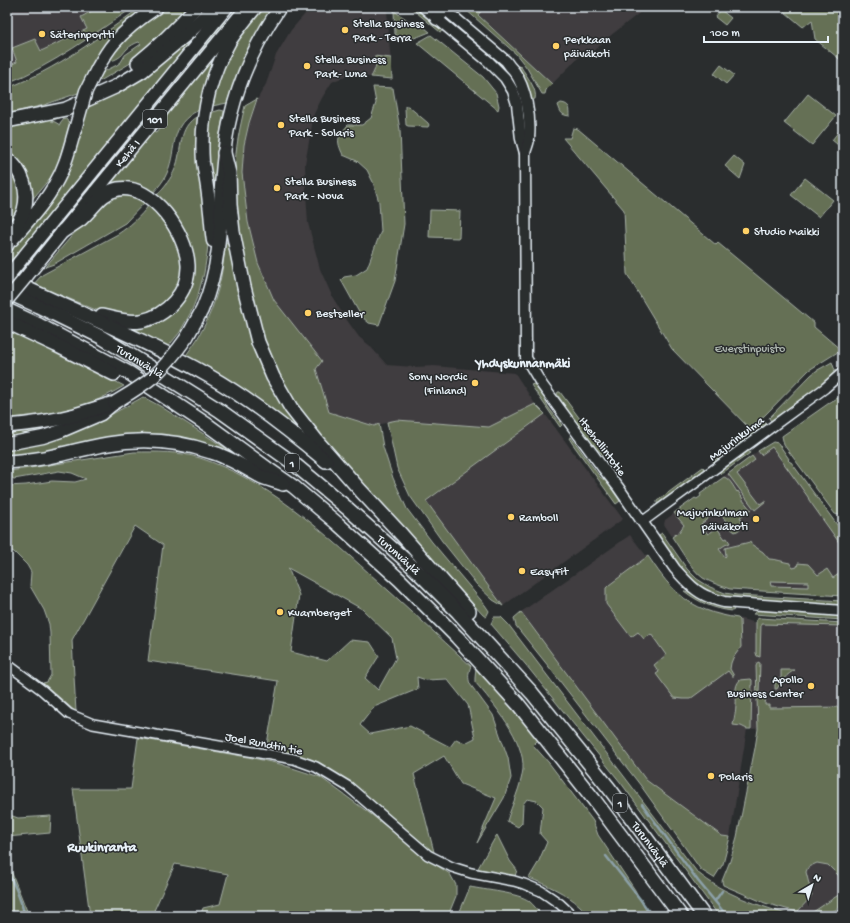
<svg xmlns="http://www.w3.org/2000/svg" width="850" height="923" font-family="'Gochi Hand',sans-serif">
<rect width="100%" height="100%" fill="#2a2d2e"/>
<filter id="ink" filterUnits="userSpaceOnUse"><feTurbulence type="fractalNoise" baseFrequency=".025" numOctaves="2"/><feDisplacementMap in="SourceGraphic" scale="8" xChannelSelector="R" yChannelSelector="G"/><feConvolveMatrix kernelMatrix="1 2 1 2 8 2 1 2 1" color-interpolation-filters="sRGB"/></filter>
<g filter="url(#ink)">
<g fill="#3f3c3f">
<path d="M7 7H123L87 29 41 52 7 66Z"/>
<path d="M311 7H384L387 10 392 79 348 75 332 82 322 98 314 114 305 164 306 193 308 223 320 269 333 298 344 316 359 337 369 345 387 365 414 367 434 366 515 373 535 404 490 427 397 420 374 426 329 412 316 369 322 361 274 300 258 263 248 222 242 173 244 145 249 123 258 98 266 84 276 55 291 30Z"/>
<path d="M484 7H647L610 36 589 56 584 57 581 55 552 84 478 14Z"/>
<path d="M545 414 623 519 503 606 426 501Z"/>
<path d="M773 442 778 443 789 459 788 460 790 462H791L843 533V596L730 589 715 584 702 577 692 566 665 526 664 524 665 520 669 517 695 498 697 499 701 496 700 494 758 451Z"/>
<path d="M630 535 671 587 678 594 692 604 703 609 761 624 843 626V726L747 729 730 837 722 836 646 780 521 612Z"/>
<path d="M817 863 828 865 842 879 843 885V892L807 916H800L797 912 812 896 806 872 808 867Z"/>
</g>
<g fill="#656f55" stroke="#a6b0a6" fill-rule="evenodd">
<path d="M99 7H115L118 11 123 7H134C93 34 54 65 7 83V66L17 62 12 48 35 39 41 51 87 29 81 17Z"/>
<path d="M141 7H150L81 92 44 105 7 114V88C56 70 99 37 141 7Z"/>
<path d="M164 7H188L153 43 129 64 100 81 99 78 101 73 117 65 121 62 125 55 141 44 139 42C135 43 130 46 127 49 124 52 122 56 118 58 113 61 111 60 106 64L110 54 150 15Z"/>
<path d="M261 7H273C261 25 249 45 241 65 236 78 231 91 227 103L212 106 222 67 238 38Z"/>
<path d="M410 7H417L444 30 440 32Z"/>
<path d="M459 7H484L478 15 552 84 546 90 545 94H542L527 68 516 54 465 9 459 14Z"/>
<path d="M779 7H843V62L815 39 812 20 803 27Z"/>
<path d="M721 10 731 18 725 25 715 17Z"/>
<path d="M394 11 412 23 420 24 430 32C416 37 409 43 395 34Z"/>
<path d="M222 20 226 23 195 60 192 57Z"/>
<path d="M203 26 12 260H7V252L39 214 88 104Z"/>
<path d="M463 28 506 66 518 87 516 88 459 32Z"/>
<path d="M431 35 483 77 496 93 499 106 498 110 417 43Z"/>
<path d="M215 56 216 57 199 110C168 125 178 147 167 173 164 181 158 187 153 193L110 185 153 132 156 133 162 125 160 122Z"/>
<path d="M374 56 391 58 392 79 371 77C375 70 378 64 374 56Z"/>
<path d="M721 65 734 75 726 84 714 74Z"/>
<path d="M518 66 521 67C526 75 538 90 535 99L531 100 517 68Z"/>
<path d="M373 87 393 88 400 130 404 224 395 281 379 325 369 323 361 316 341 280 344 277 356 275 367 268 381 231 379 202 373 182 367 170 357 161 343 155C336 140 337 137 348 125H362L371 118 376 103Z"/>
<path d="M808 94 836 116 812 145 784 123Z"/>
<path d="M257 99 249 123 244 145 242 173 248 222 258 263 274 300 322 361 316 369 329 412 374 426 379 424 383 447 393 478 407 509 432 542 485 605 489 611 486 617 483 615C444 573 406 530 367 488 341 459 310 428 290 395 275 371 263 344 257 317 253 302 250 286 247 270 240 237 234 204 235 171 235 149 240 127 245 106Z"/>
<path d="M561 103C570 104 570 109 570 116 561 115 561 113 558 105Z"/>
<path d="M405 106H408L428 123 429 125 428 127 408 126 406 125 405 108Z"/>
<path d="M74 109 72 114 56 119 51 121 55 122 60 125V123L64 118 67 120 70 125 55 172 31 201 7 153V125Z"/>
<path d="M220 110 224 111 218 145 215 187 214 188C207 164 207 138 210 113Z"/>
<path d="M198 116 209 234 207 254 204 273 198 295 191 312 180 332 167 348 124 326 141 325 191 283 179 222 157 195C164 187 171 179 175 169 183 150 177 127 198 116Z"/>
<path d="M843 126V149L832 140Z"/>
<path d="M573 128 578 129 716 245 718 243 814 323V327L841 350 809 370 766 414 750 429 672 349 627 274 624 210 563 138H570Z"/>
<path d="M734 156 745 165 740 179 725 166Z"/>
<path d="M7 164 16 176 21 198 17 214 7 230Z"/>
<path d="M805 178 833 200 819 217 791 195Z"/>
<path d="M123 192 146 201 125 223 54 264 45 267 101 202Z"/>
<path d="M149 205 170 225 184 263 176 293 153 314 116 317 96 310 58 294 51 293 32 286 42 275 118 234C130 226 140 217 149 205Z"/>
<path d="M430 210 460 211 459 238 429 237Z"/>
<path d="M225 242 231 243 247 320 312 442 185 357C190 349 196 342 200 334 216 306 224 273 225 242Z"/>
<path d="M7 326 64 354 124 386C102 399 81 408 56 414 40 417 23 418 7 420Z"/>
<path d="M832 362 834 368 837 372 827 380 772 423 769 418 811 375 816 371Z"/>
<path d="M534 384 544 398 548 407 562 425 560 427 531 385Z"/>
<path d="M558 392H560L606 454 604 456C585 438 571 415 557 394Z"/>
<path d="M143 397 160 406 241 458 239 459 194 443 45 452 7 457V448L87 426 116 412Z"/>
<path d="M840 397 843 399V516L835 514 784 445 782 436 832 401Z"/>
<path d="M535 404 545 414 426 501 503 606 493 600 477 585 442 541 410 496 397 468 387 422 397 420 489 427Z"/>
<path d="M764 421 768 426 715 463 713 461 760 426Z"/>
<path d="M59 425 52 430 7 439V433Z"/>
<path d="M571 437 600 477 607 482 620 501 616 504 572 443 569 438Z"/>
<path d="M773 442 778 443 789 459 788 460 790 462H791L843 533V548L809 500 808 497 772 447 761 455 758 451Z"/>
<path d="M748 450 750 453 721 474 719 471Z"/>
<path d="M134 452C157 452 178 451 200 458 265 479 320 529 370 574 404 604 437 635 471 666 468 673 468 678 470 684L493 715 508 758 511 778 504 798 477 843 496 798 461 784 444 756 414 774 434 852 427 850 359 789 353 784 328 768 311 759 275 751 266 750 278 681 148 661 163 545 135 526 72 640 76 712 43 683 47 682 51 675 50 633 49 624 44 610 30 586 31 572 27 565 14 552 7 549V486L26 485 52 481 75 482 86 479 72 473 59 471 14 479 12 478 10 471ZM288 568 362 609 392 638 396 658 378 690 365 678 379 656 370 642 350 640 327 661 291 652 299 595ZM417 677 426 680 447 679 468 705 475 738 465 743 456 739 450 747 410 726 370 734 360 725 374 707 418 689Z"/>
<path d="M752 456 755 460 737 474 760 504 766 500V501L755 510 728 474Z"/>
<path d="M703 467 706 470 658 505 657 503V501Z"/>
<path d="M724 477C730 479 733 486 737 492L738 491 743 499H742L751 510 740 517C744 523 743 529 735 532 727 527 725 517 718 511L701 524 703 527H702L708 534 717 528 725 539 727 538 730 543 725 545 719 549 725 557 726 556 725 548 750 542 751 544 763 552 769 559C777 559 783 562 790 563V564L793 568 797 567 798 563 808 564 818 575 827 569 833 578 843 571V596L730 589C721 586 712 583 703 578 691 569 681 550 672 537L679 532 684 525 674 513 695 498 697 499 701 496 700 494ZM770 581 808 582V587L771 586Z"/>
<path d="M662 533 687 569 697 579 710 587 725 593 737 595 843 601V606L723 598C713 594 704 590 695 583 682 574 668 549 659 535Z"/>
<path d="M648 556C657 569 666 583 678 593 694 608 716 615 738 618L740 620 741 647 733 658 731 663 730 669 734 676H732L728 671 690 699H683L674 698 656 674 659 672 654 665 666 655 651 634 644 639 638 632 631 637 606 604V588L609 585Z"/>
<path d="M684 591H685L732 607 734 610 732 611C714 609 698 602 684 591Z"/>
<path d="M762 609 843 615V620L753 614 759 610Z"/>
<path d="M521 612 646 780 722 836 730 837 723 864 714 878 701 870 641 786 549 667 516 626 514 618Z"/>
<path d="M494 617H501L508 624 697 872C724 895 759 905 792 916H719L621 783 526 665 491 624Z"/>
<path d="M759 618 843 623V626L761 624 760 657 757 656 756 653V620Z"/>
<path d="M758 662 760 663 759 693 766 694 765 705H769V708L843 707V885L842 879 828 865 817 863 808 867 806 872 812 896 797 912 765 903 723 885 722 881 730 861 737 837 755 748 758 729 756 666Z"/>
<path d="M476 668 496 690 538 740 533 745 549 763 593 821 598 835 635 890 644 907 650 916H588C586 913 583 909 580 906 566 893 547 885 529 878L538 863 547 842 540 834 543 807 537 801 527 799 523 804 522 823 518 827 507 821C512 804 521 787 523 769 525 740 493 703 475 682V678Z"/>
<path d="M781 670H795C787 674 781 681 777 689H775V679H781Z"/>
<path d="M751 679 752 680 751 729H747L741 726 733 725C734 718 736 712 736 705 737 696 733 687 740 680Z"/>
<path d="M138 738 253 758 280 764 320 777 372 815 424 857 450 874 456 885V896L448 916H200L203 908 220 904 228 874 175 864 152 915 90 916 73 789H131Z"/>
<path d="M7 814 18 818 51 816 50 833 7 837Z"/>
<path d="M497 835 510 861 517 870 515 876 477 870 496 836Z"/>
<path d="M7 866 11 871 29 916H7Z"/>
<path d="M470 887C484 890 519 893 529 901 534 905 538 911 542 916H458Z"/>
<path d="M843 892V905L826 916H807Z"/>
</g>
<g fill="none" stroke-linecap="round" stroke-linejoin="round">
<g stroke="#8ca1a9" stroke-width="2.5">
<path d="M642 804 698 881 727 916"/>
<path d="M606 856 640 899 652 916"/>
<path d="M7 872C16 885 21 901 25 916"/>
<path d="M715 901 722 891"/>
</g>
<g stroke="#e8f1f8" stroke-width="12">
<g id="tertiary">
<path d="M642 522 825 388 843 372"/>
<path d="M7 664 42 690 69 714 93 724 294 759 316 767 349 787 428 855 452 867 471 873 514 881 524 884 541 891 550 897 560 904 573 916"/>
</g>
</g>
<g stroke="#e8f1f8" stroke-width="13">
<g id="secondary">
<path d="M423 7 488 61 505 78 513 91 517 104 521 139 525 153 526 358 542 385 603 468 618 487 675 569C685 580 695 592 709 597 714 599 719 601 724 602L843 611"/>
<path d="M442 7 506 61C508 64 511 68 514 71 526 88 531 117 529 138 529 143 526 148 525 153"/>
<path d="M842 916 843 915"/>
</g>
</g>
<g stroke="#e8f1f8" stroke-width="15">
<g id="trunk">
<path d="M437 19 447 7"/>
<path d="M97 69C102 60 107 51 114 43 126 29 142 17 157 7"/>
<path d="M12 240C27 222 44 205 55 184 66 166 70 146 76 126"/>
<path d="M213 241C211 229 211 217 209 204 208 190 205 176 203 162 200 120 209 78 230 41 238 29 247 18 256 7"/>
<path d="M7 277 227 7"/>
<path id="s1" d="M26 277 63 231 247 7"/>
<path d="M187 337C192 328 197 319 202 310 211 289 217 262 219 239 221 227 220 214 220 202 221 186 222 170 224 154 230 100 250 51 280 7"/>
<path d="M7 444 43 437 61 431 101 414 113 404"/>
</g>
</g>
<g stroke="#e8f1f8" stroke-width="16">
<g id="motorway">
<path d="M138 63C159 46 178 27 196 7"/>
<path d="M7 121 66 109 115 87 142 71 189 32 215 7"/>
<path d="M224 153 229 173 230 205 233 232 244 287 258 342 273 377 291 408 317 441 361 491 402 535 469 611"/>
<path d="M7 159C23 170 29 193 24 210 21 220 14 227 10 236 9 238 8 242 7 245"/>
<path d="M63 231C69 227 75 223 81 219 93 209 101 192 118 189 153 183 187 235 188 265 189 292 167 316 141 321 128 323 115 319 102 316"/>
<path d="M7 279C74 311 144 339 209 376 251 400 289 430 326 461"/>
<path id="s2" d="M7 292 38 306 101 337 168 378 219 410 293 463 347 508 412 566 458 612 532 693 609 788 704 916"/>
<path d="M7 310 39 325 129 373 209 426 268 469 294 487 338 524 400 580 457 637 518 704 595 801 681 916"/>
<path d="M7 322 56 345 114 374"/>
<path d="M7 426C30 424 53 421 75 415 88 411 101 407 114 403"/>
<path d="M7 462C24 461 41 459 58 455 75 451 91 447 108 444 142 438 178 441 211 452 229 457 245 468 262 477 269 480 276 481 283 484"/>
</g>
</g>
<use href="#tertiary" stroke="#2a2d2e" stroke-width="9"/>
<use href="#secondary" stroke="#2a2d2e" stroke-width="10"/>
<use href="#trunk" stroke="#2a2d2e" stroke-width="12"/>
<use href="#motorway" stroke="#2a2d2e" stroke-width="13"/>
<g stroke="#e8f1f8" stroke-width="15" stroke-linecap="butt">
<g id="trunk-bridge">
<path d="M76 126 86 91 97 69"/>
<path d="M7 300 26 277"/>
<path d="M114 403C127 395 141 387 153 377 166 365 177 351 187 337"/>
</g>
</g>
<use href="#trunk-bridge" stroke="#2a2d2e" stroke-width="12"/>
</g>
</g>
<g fill="#ffd166" stroke="#2a2d2e" stroke-width="1.5">
<circle cx="345" cy="30" r="4"/>
<circle cx="42" cy="34" r="4"/>
<circle cx="556" cy="46" r="4"/>
<circle cx="307" cy="66" r="4"/>
<circle cx="281" cy="125" r="4"/>
<circle cx="277" cy="188" r="4"/>
<circle cx="746" cy="231" r="4"/>
<circle cx="308" cy="313" r="4"/>
<circle cx="475" cy="383" r="4"/>
<circle cx="511" cy="517" r="4"/>
<circle cx="756" cy="519" r="4"/>
<circle cx="522" cy="571" r="4"/>
<circle cx="280" cy="612" r="4"/>
<circle cx="811" cy="686" r="4"/>
<circle cx="711" cy="776" r="4"/>
</g>
<g text-anchor="middle" stroke-width="3" stroke-linejoin="round" paint-order="stroke">
<g fill="#2a2d2e" stroke="#afb6bb" stroke-width="1">
<rect x="143" y="110" width="24" height="18" rx="3"/>
<rect x="285" y="454" width="14" height="18" rx="3"/>
<rect x="613" y="794" width="14" height="18" rx="3"/>
</g>
<g font-size="11" font-weight="bold" fill="#e8f1f8">
<text x="155" y="123">101</text>
<text x="292" y="467">1</text>
<text x="620" y="807">1</text>
</g>
<g font-size="12" fill="#e8f1f8" stroke="#2a2d2e" text-anchor="start">
<text x="353" y="27">Stella Business<tspan x="353" dy="14">Park - Terra</tspan></text>
<text x="50" y="38">Säterinportti</text>
<text x="564" y="43">Perkkaan<tspan x="564" dy="14">päiväkoti</tspan></text>
<text x="315" y="63">Stella Business<tspan x="315" dy="14">Park- Luna</tspan></text>
<text x="289" y="122">Stella Business<tspan x="289" dy="14">Park - Solaris</tspan></text>
<text x="285" y="185">Stella Business<tspan x="285" dy="14">Park - Nova</tspan></text>
<text x="754" y="235">Studio Maikki</text>
<text x="316" y="317">Bestseller</text>
<text x="467" y="380" text-anchor="end">Sony Nordic<tspan x="467" dy="14">(Finland)</tspan></text>
<text x="748" y="516" text-anchor="end">Majurinkulman<tspan x="748" dy="14">päiväkoti</tspan></text>
<text x="519" y="521">Ramboll</text>
<text x="530" y="575">EasyFit</text>
<text x="288" y="616">Kvarnberget</text>
<text x="803" y="683" text-anchor="end">Apollo<tspan x="803" dy="14">Business Center</tspan></text>
<text x="719" y="780">Polaris</text>
</g>
<g font-size="12" fill="#e8f1f8" stroke="#2a2d2e">
<text dy="4" stroke="none"><textPath href="#s1" startOffset="160">Kehä I</textPath></text>
<text dy="4" stroke="none"><textPath href="#s2" startOffset="150">Turunväylä</textPath></text>
<text transform="translate(736 438) rotate(-37)" y="4">Majurinkulma</text>
<text transform="translate(603 446) rotate(53)" y="4">Itsehallintotie</text>
<text dy="4" stroke="none"><textPath href="#s2" startOffset="474">Turunväylä</textPath></text>
<text transform="translate(264 743) rotate(11)" y="4">Joel Rundtin tie</text>
<text dy="4" stroke="none"><textPath href="#s2" startOffset="858">Turunväylä</textPath></text>
</g>
<g font-size="12" fill="#adb6af" stroke="#2a2d2e">
<text x="750" y="352">Everstinpuisto</text>
</g>
<g font-size="13" font-weight="bold" fill="#e8f1f8" stroke="#2a2d2e">
<text x="523" y="367">Yhdyskunnanmäki</text>
</g>
<g font-size="14" font-weight="bold" fill="#e8f1f8" stroke="#2a2d2e">
<text x="102" y="851">Ruukinranta</text>
</g>
</g>
<rect width="850" height="923" fill="none" stroke="#2a2d2e" stroke-width="24"/>
<rect x="12" y="12" width="826" height="899" fill="none" stroke="#e8f1f8" stroke-width="1.5" filter="url(#ink)"/>
<g transform="translate(812 885) rotate(38)" stroke="#2a2d2e" stroke-width="3" paint-order="stroke">
<path d="M0-3L7 15L0 10L-7 15Z" fill="#e8f1f8"/>
<text y="-6" font-size="11" font-weight="bold" text-anchor="middle" fill="#e8f1f8">N</text>
</g>
<path d="M704 36v6h124v-6" fill="none" stroke="#e8f1f8" stroke-width="2"/>
<text x="710" y="36" font-size="12" fill="#e8f1f8" stroke="#2a2d2e" stroke-width="3" paint-order="stroke">100 m</text>
</svg>
